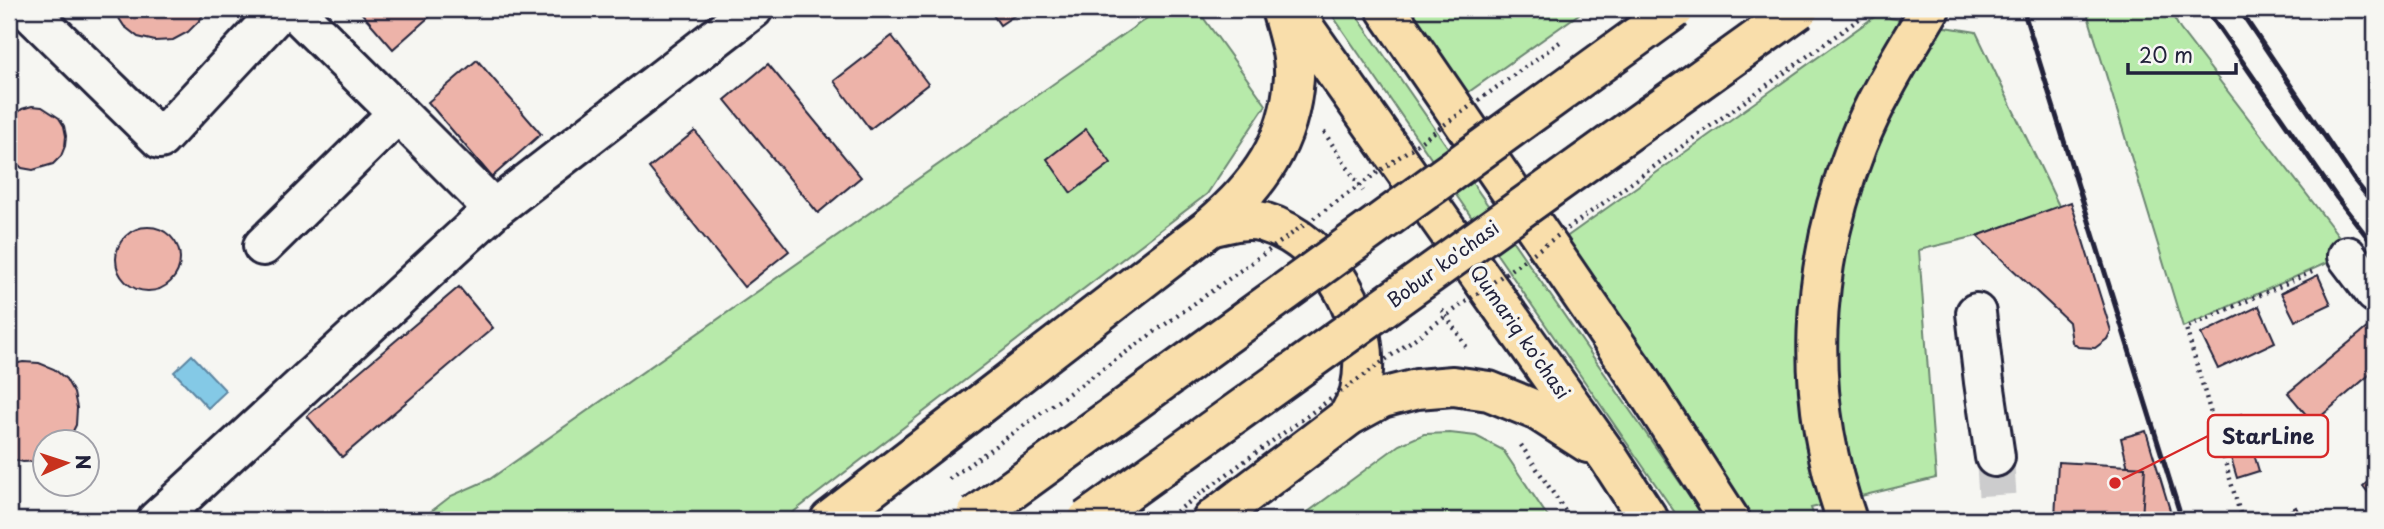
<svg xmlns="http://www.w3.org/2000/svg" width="2384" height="529" font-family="'Playpen Sans',sans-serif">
<rect width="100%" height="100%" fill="#f6f6f2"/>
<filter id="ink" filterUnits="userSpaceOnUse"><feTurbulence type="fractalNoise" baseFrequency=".0143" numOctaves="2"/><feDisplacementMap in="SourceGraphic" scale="14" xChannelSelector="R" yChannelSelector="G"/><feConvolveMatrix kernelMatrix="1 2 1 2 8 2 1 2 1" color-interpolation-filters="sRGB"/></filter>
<g filter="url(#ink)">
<g fill="#b7eaaa" stroke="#6c8672" stroke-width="2">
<path d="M1160 9H1197L1266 105 1207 194 783 520H420L451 496 490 479Z"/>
<path d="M1328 9H1352L1706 520H1680Z"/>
<path d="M1403 9H1586L1463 96Z"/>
<path d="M2086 9H2169L2180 29 2351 252 2183 327Z"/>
<path d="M1884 10 1890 18 1976 32 2059 206 1977 236 1919 250 1936 478 1811 508 1815 520H1750L1565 238Z"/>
<path d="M1450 433 1476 436 1503 450 1550 520H1297L1399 445 1424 434Z"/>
</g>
<path fill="#84c9e6" stroke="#5d86a2" stroke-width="2" d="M192 355 226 391 208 408 174 372Z"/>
<g fill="#edb3a9" stroke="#22223b" stroke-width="2">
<path d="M113 9H206L200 20 188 32 173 40 155 41 138 37 124 26Z"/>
<path d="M358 9H438L393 49Z"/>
<path d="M989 9H1024L1000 25Z"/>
<path d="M892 36 928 84 870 129 834 81Z"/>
<path d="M477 60 541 134 492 177 428 102Z"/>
<path d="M768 64 861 177 818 213 725 100Z"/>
<path d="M32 106 42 107 59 118 64 126 66 136 65 146 61 156 53 164 33 170 22 168 9 156V120L22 109Z"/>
<path d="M1086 129 1111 163 1071 193 1047 159Z"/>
<path d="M695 131 789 251 744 287 649 168Z"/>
<path d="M2071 202 2111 331 2107 339 2095 348 2078 347 2072 342 2069 322 1977 236Z"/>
<circle cx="148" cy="259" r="32"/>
<path d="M2318 275 2331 304 2295 321 2281 293Z"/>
<path d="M459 287 493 328 342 457 307 416Z"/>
<path d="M2259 306 2275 342 2218 369 2201 334Z"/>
<path d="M2368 327 2375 337V370L2313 423 2288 393Z"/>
<path d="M23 362 39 363 54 369 66 379 74 393 77 408 76 425 68 441 46 442V458L41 461 23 462 9 458V365Z"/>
<path d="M2242 414 2259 471 2237 478 2220 421Z"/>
<path d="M2146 431 2173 520H2140L2121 438Z"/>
<path d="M2058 462 2145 467 2142 520 2055 518Z"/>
<path d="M2375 475V501L2363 486Z"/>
<path d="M2296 507 2302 520H2273Z"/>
</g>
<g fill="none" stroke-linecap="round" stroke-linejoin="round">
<path stroke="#cccccd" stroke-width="38" stroke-dasharray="38 19" stroke-linecap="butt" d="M1995 457 1999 520"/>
<g stroke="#22223b" stroke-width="44">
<g id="minor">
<path d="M27 9 160 139 281 9"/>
<path d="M293 9 398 113"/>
<path d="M263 246 398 113 494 209"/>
<path d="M2347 256 2375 293"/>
<path d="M1976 313 1984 382 1995 457"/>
<path d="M157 520 494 209 753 9"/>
</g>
</g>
<g stroke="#22223b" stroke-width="44">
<g id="major">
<path d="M1291 9 1608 457 1649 520"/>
<path d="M1386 9 1639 379 1730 520"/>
<path d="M1210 227C1227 223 1246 217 1263 222 1331 242 1376 324 1360 391 1358 400 1352 408 1349 416"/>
<path d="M830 520 1210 227C1258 186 1290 143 1294 77 1295 54 1287 31 1281 9"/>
<path d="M1212 520 1349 416 1382 398 1417 389 1453 386 1489 391 1538 411 1588 443"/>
<path d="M1847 520C1803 396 1809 267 1857 145 1876 97 1904 53 1930 9"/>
</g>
</g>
<g stroke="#22223b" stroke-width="4.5" stroke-dasharray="2 5" stroke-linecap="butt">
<path d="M1237 9 1244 18"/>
<path d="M1324 132 1363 191"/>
<path d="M1442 310 1468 349"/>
<path d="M1521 445 1571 520"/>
<path d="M2242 520 2186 328 2314 271"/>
</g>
<use href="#minor" stroke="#f6f6f2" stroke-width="38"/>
<use href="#major" stroke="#f9deab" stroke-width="38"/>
<g stroke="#22223b" stroke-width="5">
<path d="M2023 9 2182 520"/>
<path d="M2206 9 2337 198 2375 247"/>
<path d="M2239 9 2355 181 2375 206"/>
</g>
<g stroke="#22223b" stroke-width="44" stroke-linecap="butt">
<g id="major-bridge">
<path d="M976 516 1675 9"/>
<path d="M1087 520 1799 9"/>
</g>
</g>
<g stroke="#22223b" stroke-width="4.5" stroke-dasharray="2 5" stroke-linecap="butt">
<path d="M949 479 1560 42"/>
<path d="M1165 520 1257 452 1873 9"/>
</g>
<use href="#major-bridge" stroke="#f9deab" stroke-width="38"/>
</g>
</g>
<g text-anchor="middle" stroke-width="7" stroke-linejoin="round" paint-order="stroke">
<g font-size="19" fill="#22223b" stroke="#f6f6f2">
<text transform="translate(1443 264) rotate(-36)" y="7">Bobur ko'chasi</text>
<text transform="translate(1520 332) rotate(55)" y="7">Qumariq ko'chasi</text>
</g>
</g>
<path fill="none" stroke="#d62828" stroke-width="2.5" d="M2115 483L2208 436"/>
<circle fill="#d62828" stroke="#f6f6f2" stroke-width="2.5" cx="2115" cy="483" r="7"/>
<rect fill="#f6f6f2" stroke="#d62828" stroke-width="2.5" x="2208" y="415" width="120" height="42" rx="7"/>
<g font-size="21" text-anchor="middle" font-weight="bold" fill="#22223b">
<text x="2268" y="444">StarLine</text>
</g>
<rect width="2384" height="529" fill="none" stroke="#f6f6f2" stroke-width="35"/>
<rect x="18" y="18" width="2349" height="494" fill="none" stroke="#22223b" stroke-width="2.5" filter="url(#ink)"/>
<g transform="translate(66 463) rotate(87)"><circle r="33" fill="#f6f6f2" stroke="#a1a1a9" stroke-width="2"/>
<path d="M0-5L12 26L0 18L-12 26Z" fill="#c8321e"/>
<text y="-10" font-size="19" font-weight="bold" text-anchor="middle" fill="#22223b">N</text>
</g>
<path d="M2128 63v10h108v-10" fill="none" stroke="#22223b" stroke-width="3.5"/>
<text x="2139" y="63" font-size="21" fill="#22223b" stroke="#f6f6f2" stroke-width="5" paint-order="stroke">20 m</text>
</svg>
